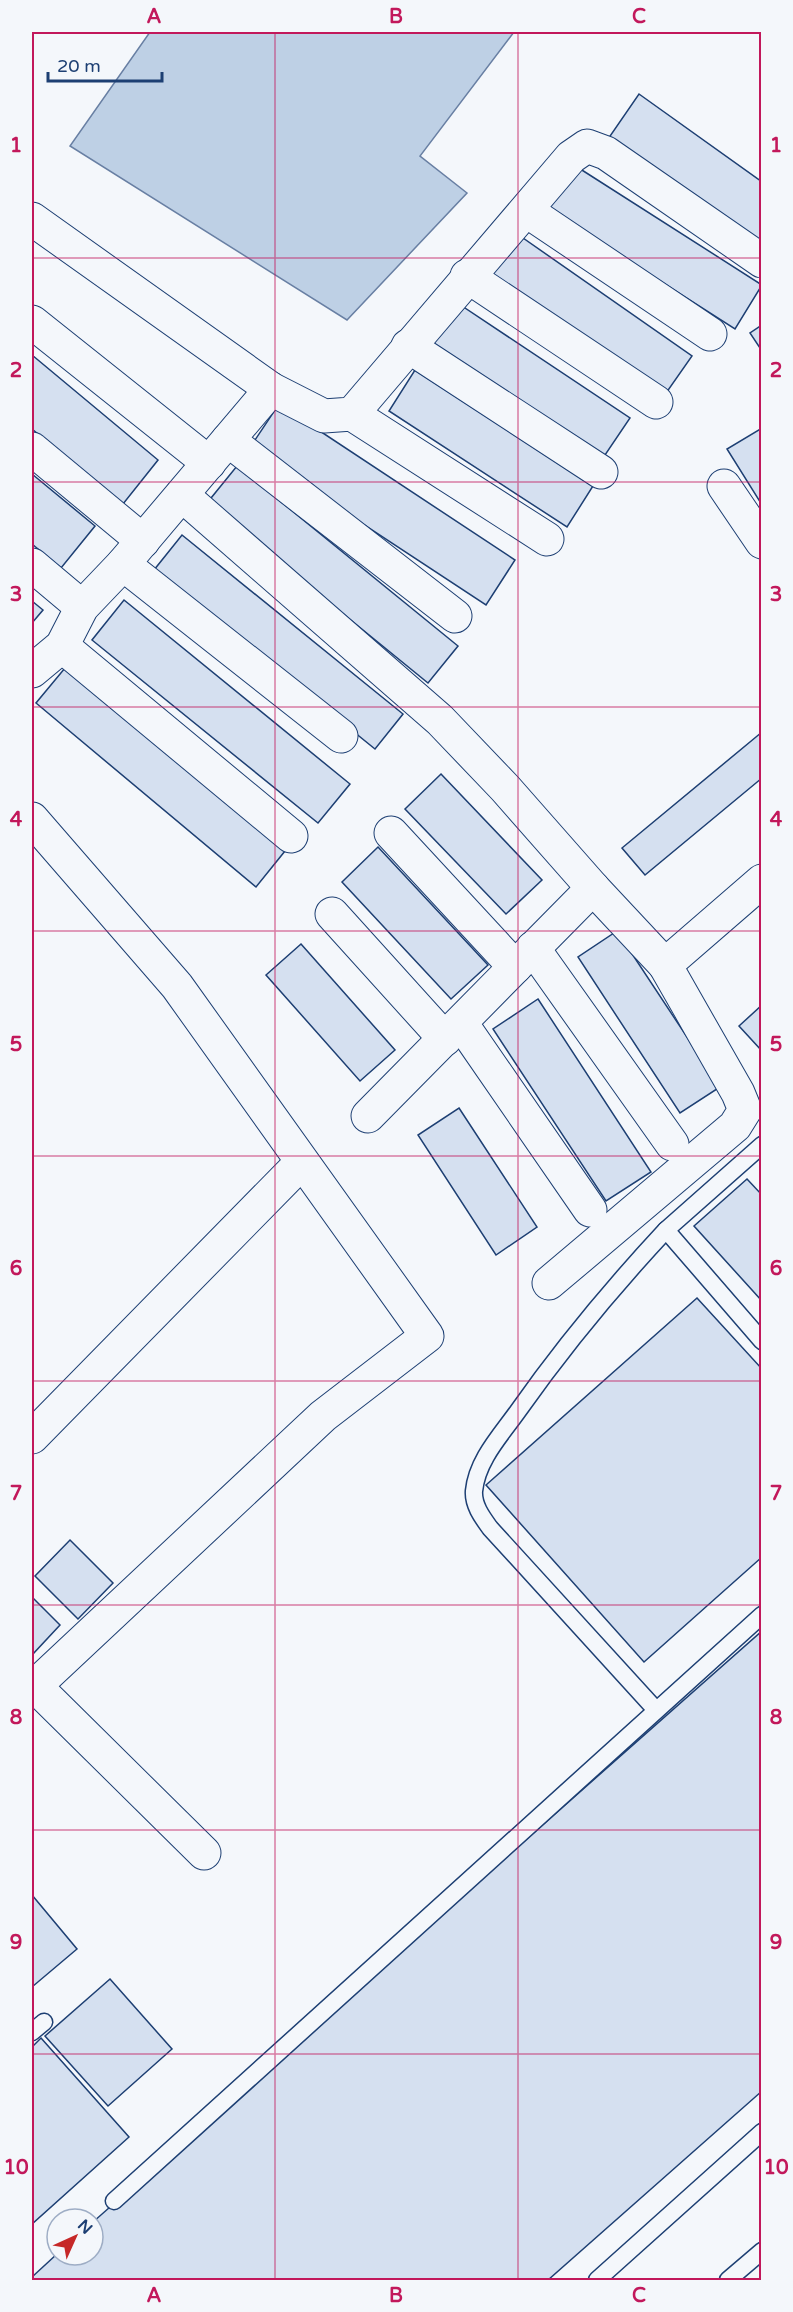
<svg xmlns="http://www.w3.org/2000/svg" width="793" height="2312" font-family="'Varela Round',sans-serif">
<rect width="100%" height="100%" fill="#f4f7fb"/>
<path fill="#bed0e5" stroke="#687fa3" stroke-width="1.5" d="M150 32H514L420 156 467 193 347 320 70 146Z"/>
<g fill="#d5e0f0" stroke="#1d3f73" stroke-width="1.5">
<path d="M639 94 762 182V249L608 139Z"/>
<path d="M574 165 762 285 735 329 546 208Z"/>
<path d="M513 231 692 356 664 396 485 271Z"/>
<path d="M453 300 630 418 603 458 427 340Z"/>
<path d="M762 325V351L750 333Z"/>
<path d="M32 355 158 460 123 504 32 429Z"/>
<path d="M415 370 593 486 567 527 389 411Z"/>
<path d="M279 404 515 560 486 605 249 449Z"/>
<path d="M762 428V505L727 449Z"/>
<path d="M237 466 458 646 428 683 207 503Z"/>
<path d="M32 474 95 526 61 568 32 544Z"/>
<path d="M182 535 403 714 375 749 154 570Z"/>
<path d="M124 600 350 784 318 823 92 640Z"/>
<path d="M32 601 43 610 32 623Z"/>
<path d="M65 668 285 851 256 887 36 703Z"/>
<path d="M762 732V778L645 875 622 848Z"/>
<path d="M441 774 542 880 506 914 405 809Z"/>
<path d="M378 847 488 965 451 999 342 882Z"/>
<path d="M617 931 720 1087 680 1113 578 957Z"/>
<path d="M301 944 395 1050 360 1081 266 975Z"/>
<path d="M538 999 651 1172 606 1201 493 1029Z"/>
<path d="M762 1005V1051L739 1026Z"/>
<path d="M459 1108 537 1227 496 1255 418 1135Z"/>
<path d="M747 1179 762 1195V1301L694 1226Z"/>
<path d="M697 1298 762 1369V1557L644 1662 486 1485Z"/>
<path d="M70 1540 113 1583 78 1619 35 1576Z"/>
<path d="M32 1597 60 1625 32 1655Z"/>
<path d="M762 1631V2091L548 2280H32V2277L57 2254 93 2255V2222Z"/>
<path d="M32 1895 77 1949 32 1987Z"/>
<path d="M110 1979 172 2049 108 2106 45 2036Z"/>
<path d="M41 2038 129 2137 32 2224V2047Z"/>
</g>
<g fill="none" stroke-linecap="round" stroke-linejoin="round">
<g stroke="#1d3f73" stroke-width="19">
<g id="lane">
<path d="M762 1145 666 1230 762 1341"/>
<path d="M656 1710 490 1528C482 1517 473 1505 474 1491 477 1460 501 1435 518 1411 563 1347 612 1288 666 1230"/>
<path d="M32 2032 44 2022"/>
<path d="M114 2201 762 1615"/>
<path d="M597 2280 762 2132"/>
<path d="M728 2280 762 2251"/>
</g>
</g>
<g stroke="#1d3f73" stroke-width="35">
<g id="street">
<path d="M527 211 710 334"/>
<path d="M32 219 271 389 324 416 352 414 571 157 587 146 606 153 762 261"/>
<path d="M467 276 656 402"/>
<path d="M32 322 209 463"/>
<path d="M408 346 601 472"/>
<path d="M352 414 547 539"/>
<path d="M228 440 455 616"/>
<path d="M32 449 143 541"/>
<path d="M724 486 762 542"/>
<path d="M182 495 440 720 505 788 593 888 368 1116"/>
<path d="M123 564 341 736"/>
<path d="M32 565 82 607"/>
<path d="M62 646 291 836"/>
<path d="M32 671 62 646 82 607 123 564 271 389"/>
<path d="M32 819 177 986 427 1336 323 1416 35 1686"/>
<path d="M391 833 515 967"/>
<path d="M593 888 665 965 762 881"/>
<path d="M332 914 445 1039"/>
<path d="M533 948 672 1144"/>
<path d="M461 1023 590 1210"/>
<path d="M549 1283 735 1126 745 1110 738 1093 665 965"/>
<path d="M32 1437 301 1163"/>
<path d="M32 1683 204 1853"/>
</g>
</g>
<use href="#lane" stroke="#f4f7fb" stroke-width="16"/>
<use href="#street" stroke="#f4f7fb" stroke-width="33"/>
</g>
<path fill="none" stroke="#c2185b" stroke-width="1.5" stroke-opacity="0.55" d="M275 32V2280M518 32V2280M32 258H762M32 482H762M32 707H762M32 931H762M32 1156H762M32 1381H762M32 1605H762M32 1830H762M32 2054H762"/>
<rect width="793" height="2312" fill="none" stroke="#f4f7fb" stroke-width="66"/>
<g transform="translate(75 2237) rotate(45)"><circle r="28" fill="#f4f7fb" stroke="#9eadc5" stroke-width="1.5"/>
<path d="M0-4.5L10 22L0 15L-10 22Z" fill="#c62828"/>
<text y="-9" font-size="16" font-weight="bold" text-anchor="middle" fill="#1d3f73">N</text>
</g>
<path d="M48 72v9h114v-9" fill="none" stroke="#1d3f73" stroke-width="3"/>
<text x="57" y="72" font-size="18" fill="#1d3f73" stroke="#f4f7fb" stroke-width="4.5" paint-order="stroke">20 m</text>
<rect x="33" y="33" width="727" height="2246" fill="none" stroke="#c2185b" stroke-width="2"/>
<g font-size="20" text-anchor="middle" font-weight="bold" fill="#c2185b">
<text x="154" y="23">A</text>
<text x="396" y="23">B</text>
<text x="639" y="23">C</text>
<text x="16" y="152">1</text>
<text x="776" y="152">1</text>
<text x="16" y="377">2</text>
<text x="776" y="377">2</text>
<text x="16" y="601">3</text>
<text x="776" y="601">3</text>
<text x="16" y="826">4</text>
<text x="776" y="826">4</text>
<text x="16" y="1051">5</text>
<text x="776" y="1051">5</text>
<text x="16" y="1275">6</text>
<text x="776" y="1275">6</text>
<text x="16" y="1500">7</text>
<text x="776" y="1500">7</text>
<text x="16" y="1724">8</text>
<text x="776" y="1724">8</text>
<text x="16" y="1949">9</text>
<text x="776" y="1949">9</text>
<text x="16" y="2174">10</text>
<text x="776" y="2174">10</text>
<text x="154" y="2302">A</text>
<text x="396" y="2302">B</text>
<text x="639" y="2302">C</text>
</g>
</svg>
